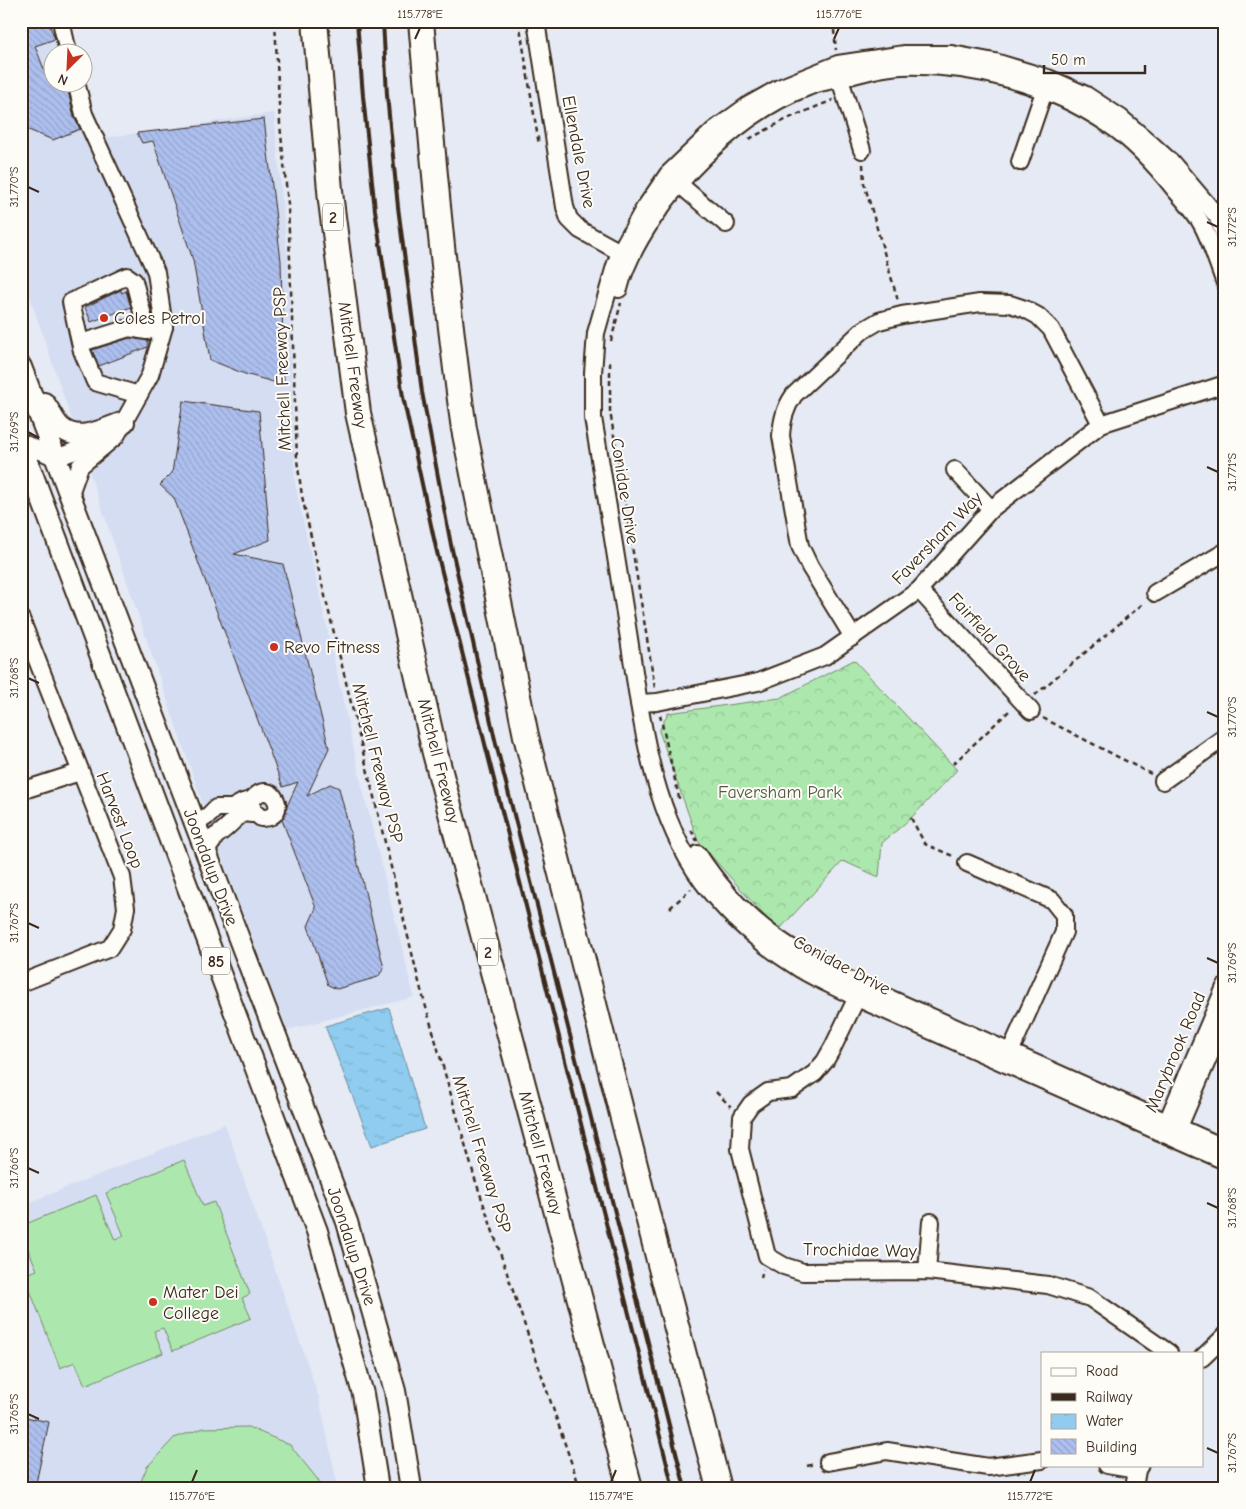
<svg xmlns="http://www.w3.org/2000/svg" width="1246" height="1509" font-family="'Comic Neue',sans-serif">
<defs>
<pattern id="forest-crowns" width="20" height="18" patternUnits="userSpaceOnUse" patternTransform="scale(1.25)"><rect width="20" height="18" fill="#ace8ae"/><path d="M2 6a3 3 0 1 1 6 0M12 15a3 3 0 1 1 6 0" fill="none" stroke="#95c795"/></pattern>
<pattern id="water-ripples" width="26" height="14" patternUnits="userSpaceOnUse" patternTransform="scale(1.25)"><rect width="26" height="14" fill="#8fccef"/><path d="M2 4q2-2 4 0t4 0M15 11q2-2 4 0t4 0" fill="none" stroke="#7cafcc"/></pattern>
<pattern id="building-back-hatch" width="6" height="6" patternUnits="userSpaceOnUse" patternTransform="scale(1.25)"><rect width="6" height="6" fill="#acbfee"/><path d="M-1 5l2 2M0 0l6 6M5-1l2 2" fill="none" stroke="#95a4cc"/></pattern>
</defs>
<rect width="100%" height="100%" fill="#e5eaf4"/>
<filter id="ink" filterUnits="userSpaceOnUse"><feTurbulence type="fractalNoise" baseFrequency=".02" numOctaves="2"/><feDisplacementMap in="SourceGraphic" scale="10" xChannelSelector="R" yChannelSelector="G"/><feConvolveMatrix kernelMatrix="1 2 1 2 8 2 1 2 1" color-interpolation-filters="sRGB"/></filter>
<g filter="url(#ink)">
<g fill="#d4ddf2">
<path d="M21 21H63L70 52H52V82L77 83 90 140 274 113 288 265 295 484 361 782 414 997 287 1030 214 837 21 271Z"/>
<path d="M225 1124 319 1398 338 1488H21V1206Z"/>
</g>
<path fill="url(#forest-crowns)" stroke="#748966" d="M854 660 957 770 911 818 882 843 879 877 843 861 778 931 698 841 659 731 668 713 780 698Z"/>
<g fill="#ace8ae" stroke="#748966">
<path d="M184 1160 203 1206 214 1202 250 1294 242 1298 251 1318 173 1351 163 1328 154 1331 163 1353 85 1385 75 1362 60 1368 24 1275 37 1270 21 1233V1226L96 1195 115 1240 124 1236 106 1193Z"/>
<path d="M248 1427 290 1445 318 1480 321 1488H138L147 1467 174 1438 204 1428Z"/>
</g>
<path fill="url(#water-ripples)" stroke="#6d8b9b" d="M389 1008 425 1129 372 1146 325 1026Z"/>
<g fill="url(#building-back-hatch)" stroke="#3b2a1e">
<path d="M21 21H48L55 39 35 46 47 77 52 75V82H66L74 117 80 129 53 140 26 129 21 116Z"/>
<path d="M264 119 281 261 284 385 245 374 210 360 193 260 153 141 142 143 137 133Z"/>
<path d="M121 290 122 293 126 291 131 307 91 322 85 307Z"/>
<path d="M130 338 148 341V347L99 366 92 350Z"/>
<path d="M183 401 259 411 270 540 234 554 283 564 329 748 307 796 330 784 339 788 384 968 378 977 337 989 328 985 308 926 316 908 282 820 285 814 287 806 298 782 283 787 174 498 160 485 172 473Z"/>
<path d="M21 1416 49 1422 35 1488H21Z"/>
</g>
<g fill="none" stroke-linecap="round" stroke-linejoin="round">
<g stroke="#3b2a1e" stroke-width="20">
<g id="minor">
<path d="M61 21 68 52"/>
<path d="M536 21 565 207 569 219 580 230 629 257"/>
<path d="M838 68 840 79 862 150"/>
<path d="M1020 162 1048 80"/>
<path d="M672 178 726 224"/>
<path d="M1225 237 1217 216 1172 163 1150 143 1121 118 1086 95 1048 78 995 62 952 54H905L838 64 779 88 747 106 714 130 668 174 644 209 620 252 615 266 596 333 593 373V418C605 487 616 557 627 626 641 713 649 808 702 881 728 916 763 946 800 969 818 980 838 988 857 998L1225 1161"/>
<path d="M619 289C630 244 672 188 705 156 735 127 770 101 808 87 818 83 829 81 839 79 860 73 881 67 902 66 974 64 1049 84 1108 124 1134 141 1157 167 1176 191 1185 201 1195 212 1201 223 1210 238 1218 265 1225 283"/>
<path d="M81 343 129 328 147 331"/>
<path d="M139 395 95 382 82 351 71 302 127 276 134 281 147 331 164 327"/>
<path d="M21 442 56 458 104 440"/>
<path d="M955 470 991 509"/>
<path d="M70 494 80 466 116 436 150 375 164 327 156 272 84 114 76 82"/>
<path d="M919 590 1031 711"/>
<path d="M1155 593 1225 552"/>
<path d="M21 619 122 877 126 908 122 929 110 948 21 983"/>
<path d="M853 637 810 567 800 546 781 436C782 420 785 408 794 395L862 331 879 321 902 315 980 303 1010 304 1025 309 1038 316 1051 329 1101 424"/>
<path d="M639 703 657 702 758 682 825 656 919 590 991 509 1101 424 1225 384"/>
<path d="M1163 781 1225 737"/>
<path d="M21 791 80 772"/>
<path d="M195 824 209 815 216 808H232L243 802 252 800C271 774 293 819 261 818L252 810V800"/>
<path d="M205 852 213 841 214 837C225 831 232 821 243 813L252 814"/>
<path d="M698 854C742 922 791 952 862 986L1225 1148"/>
<path d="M967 863 1052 900 1064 915V932L1006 1061"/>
<path d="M861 989 833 1047 825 1061 815 1073 792 1089 768 1092 751 1104 742 1117 740 1149 767 1256 784 1266 803 1272 927 1271 1048 1285 1090 1298 1169 1353"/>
<path d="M1163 1131 1225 987"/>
<path d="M1175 1136 1225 1019"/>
<path d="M927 1271 931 1222"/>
<path d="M1202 1358 1225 1336"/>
<path d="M828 1462 887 1451 988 1467 1042 1460"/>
<path d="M1107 1465 1137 1470"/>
<path d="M1134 1488 1137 1470 1140 1465"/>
</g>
</g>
<g stroke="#3b2a1e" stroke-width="24">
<g id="major">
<path d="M21 367 347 1222 395 1391 411 1488"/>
<path d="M44 403C50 410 53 420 60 427 78 444 104 429 124 422"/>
<path d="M21 444 317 1231 363 1394 378 1488"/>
</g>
</g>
<g stroke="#3b2a1e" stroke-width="28">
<g id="highway">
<path d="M315 21 331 201 358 413 435 753 630 1488"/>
<path d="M421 21C433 157 445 294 464 429L526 736 660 1264 719 1488"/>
</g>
</g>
<g stroke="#3b2a1e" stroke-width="2.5" stroke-dasharray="5 4" stroke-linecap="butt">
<path d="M275 21 280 124 288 204 297 460 302 496 316 559 420 986 475 1179 580 1488"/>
<path d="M519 21 539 145"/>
<path d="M833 21 836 50"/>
<path d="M749 139 789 118 833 100"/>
<path d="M863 164 864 183 898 301"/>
<path d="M611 341 621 303"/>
<path d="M610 362V411L655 688"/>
<path d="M1035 695 1145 602"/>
<path d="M660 715 680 802"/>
<path d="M1043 718 1151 774"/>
<path d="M953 764 1010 710"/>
<path d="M911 818 925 844 955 857"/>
<path d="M691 830 697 841"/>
<path d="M670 908 691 889"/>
<path d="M716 1092 731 1107"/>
<path d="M761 1278 763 1269"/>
<path d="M807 1466 815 1464"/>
</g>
<use href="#minor" stroke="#fdfcf7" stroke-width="16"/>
<use href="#major" stroke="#fdfcf7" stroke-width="20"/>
<use href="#highway" stroke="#fdfcf7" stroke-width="24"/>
<g stroke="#3b2a1e" stroke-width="4">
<path d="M357 21 363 96 375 210 403 397 436 548 485 744 673 1488"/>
<path d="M383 21 387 95 398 207 422 392 451 545 496 744 685 1488"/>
</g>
</g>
</g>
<path fill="none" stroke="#3b2a1e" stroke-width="2" d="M415 39 420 28M834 39 839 28M28 187 39 192M1207 222 1218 227M28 432 39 438M1207 467 1218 472M28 678 39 683M1207 712 1218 717M28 923 39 928M1207 958 1218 963M28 1168 39 1173M1207 1203 1218 1208M28 1414 39 1419M1207 1448 1218 1453M192 1482 197 1470M611 1482 616 1470M1030 1482 1035 1470"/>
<g fill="#c8321e" stroke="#fdfcf7" stroke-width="2">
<circle cx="104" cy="318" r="5"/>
<circle cx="274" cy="647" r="5"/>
<circle cx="153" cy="1302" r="5"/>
</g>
<g text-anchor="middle" stroke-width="4" stroke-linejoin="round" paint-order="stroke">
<g fill="#fdfcf7" stroke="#75695f" stroke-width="1">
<rect x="323" y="203.5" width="20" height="27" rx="4"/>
<rect x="478" y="938.5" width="20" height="27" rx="4"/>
<rect x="202" y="947.5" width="28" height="27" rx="4"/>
</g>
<g font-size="16" font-weight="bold" fill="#3b2a1e">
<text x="333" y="223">2</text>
<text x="488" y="958">2</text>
<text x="216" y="967">85</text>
</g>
<g font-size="18" fill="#3b2a1e" stroke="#fdfcf7">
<text transform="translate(579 152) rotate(79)" y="6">Ellendale Drive</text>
<text transform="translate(353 365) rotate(82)" y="6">Mitchell Freeway</text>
<text transform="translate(282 369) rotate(-92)" y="6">Mitchell Freeway PSP</text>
<text transform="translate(625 491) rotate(81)" y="6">Conidae Drive</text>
<text transform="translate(937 538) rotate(-46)" y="6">Faversham Way</text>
<text transform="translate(990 637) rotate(48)" y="6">Fairfield Grove</text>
<text transform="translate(439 761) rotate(76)" y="6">Mitchell Freeway</text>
<text transform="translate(378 763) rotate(76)" y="6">Mitchell Freeway PSP</text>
<text transform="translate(120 820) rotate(69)" y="6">Harvest Loop</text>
<text transform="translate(211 867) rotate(69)" y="6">Joondalup Drive</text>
<text transform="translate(842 965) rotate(28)" y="6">Conidae Drive</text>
<text transform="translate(1175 1052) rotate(-67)" y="6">Marybrook Road</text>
<text transform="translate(541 1153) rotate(75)" y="6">Mitchell Freeway</text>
<text transform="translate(482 1154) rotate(73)" y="6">Mitchell Freeway PSP</text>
<text transform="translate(352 1246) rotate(72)" y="6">Joondalup Drive</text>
<text transform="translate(860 1250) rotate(1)" y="6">Trochidae Way</text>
</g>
<g font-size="18" fill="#3b2a1e" stroke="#fdfcf7" text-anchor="start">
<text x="114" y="324">Coles Petrol</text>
<text x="284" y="653">Revo Fitness</text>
<text x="163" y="1298">Mater Dei<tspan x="163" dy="21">College</tspan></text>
</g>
<g font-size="18" fill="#575a42" stroke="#fdfcf7">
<text x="780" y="798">Faversham Park</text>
</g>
</g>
<rect width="1246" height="1509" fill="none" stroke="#fdfcf7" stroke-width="55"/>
<rect x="1041" y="1352" width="162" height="115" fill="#fdfcf7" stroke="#afa8a0"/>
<rect x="1051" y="1368" width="25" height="8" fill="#fdfcf7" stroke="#afa8a0"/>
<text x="1086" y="1376" font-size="15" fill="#3b2a1e">Road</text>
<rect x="1051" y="1393" width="25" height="8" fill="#3b2a1e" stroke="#afa8a0"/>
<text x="1086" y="1402" font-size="15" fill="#3b2a1e">Railway</text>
<rect x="1051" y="1414" width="25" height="15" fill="url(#water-ripples)" stroke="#afa8a0"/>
<text x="1086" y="1426" font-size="15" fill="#3b2a1e">Water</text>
<rect x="1051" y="1439" width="25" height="15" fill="url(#building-back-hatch)" stroke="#afa8a0"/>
<text x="1086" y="1452" font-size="15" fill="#3b2a1e">Building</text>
<g transform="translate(68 68) rotate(204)"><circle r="24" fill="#fdfcf7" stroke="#afa8a0"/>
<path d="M0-4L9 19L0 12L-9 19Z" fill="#c8321e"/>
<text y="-8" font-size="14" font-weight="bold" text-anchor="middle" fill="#3b2a1e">N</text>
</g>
<path d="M1044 65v8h101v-8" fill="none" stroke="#3b2a1e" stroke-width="2.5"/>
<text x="1051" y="65" font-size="15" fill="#3b2a1e" stroke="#fdfcf7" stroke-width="4" paint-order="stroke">50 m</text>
<rect x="28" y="28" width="1190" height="1454" fill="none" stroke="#3b2a1e" stroke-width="2"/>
<g font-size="12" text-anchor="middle" fill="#3b2a1e">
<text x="420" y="18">115.778°E</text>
<text x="839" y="18">115.776°E</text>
<text transform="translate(14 187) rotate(-90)" y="4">31.770°S</text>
<text transform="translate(1232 227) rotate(-90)" y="4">31.772°S</text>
<text transform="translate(14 432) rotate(-90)" y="4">31.769°S</text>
<text transform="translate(1232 472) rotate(-90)" y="4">31.771°S</text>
<text transform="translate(14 678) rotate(-90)" y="4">31.768°S</text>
<text transform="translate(1232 717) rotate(-90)" y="4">31.770°S</text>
<text transform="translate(14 923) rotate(-90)" y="4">31.767°S</text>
<text transform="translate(1232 963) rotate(-90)" y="4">31.769°S</text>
<text transform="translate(14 1168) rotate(-90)" y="4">31.766°S</text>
<text transform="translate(1232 1208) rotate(-90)" y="4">31.768°S</text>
<text transform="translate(14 1414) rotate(-90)" y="4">31.765°S</text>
<text transform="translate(1232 1453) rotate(-90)" y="4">31.767°S</text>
<text x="192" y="1500">115.776°E</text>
<text x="611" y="1500">115.774°E</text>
<text x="1030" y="1500">115.772°E</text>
</g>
</svg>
